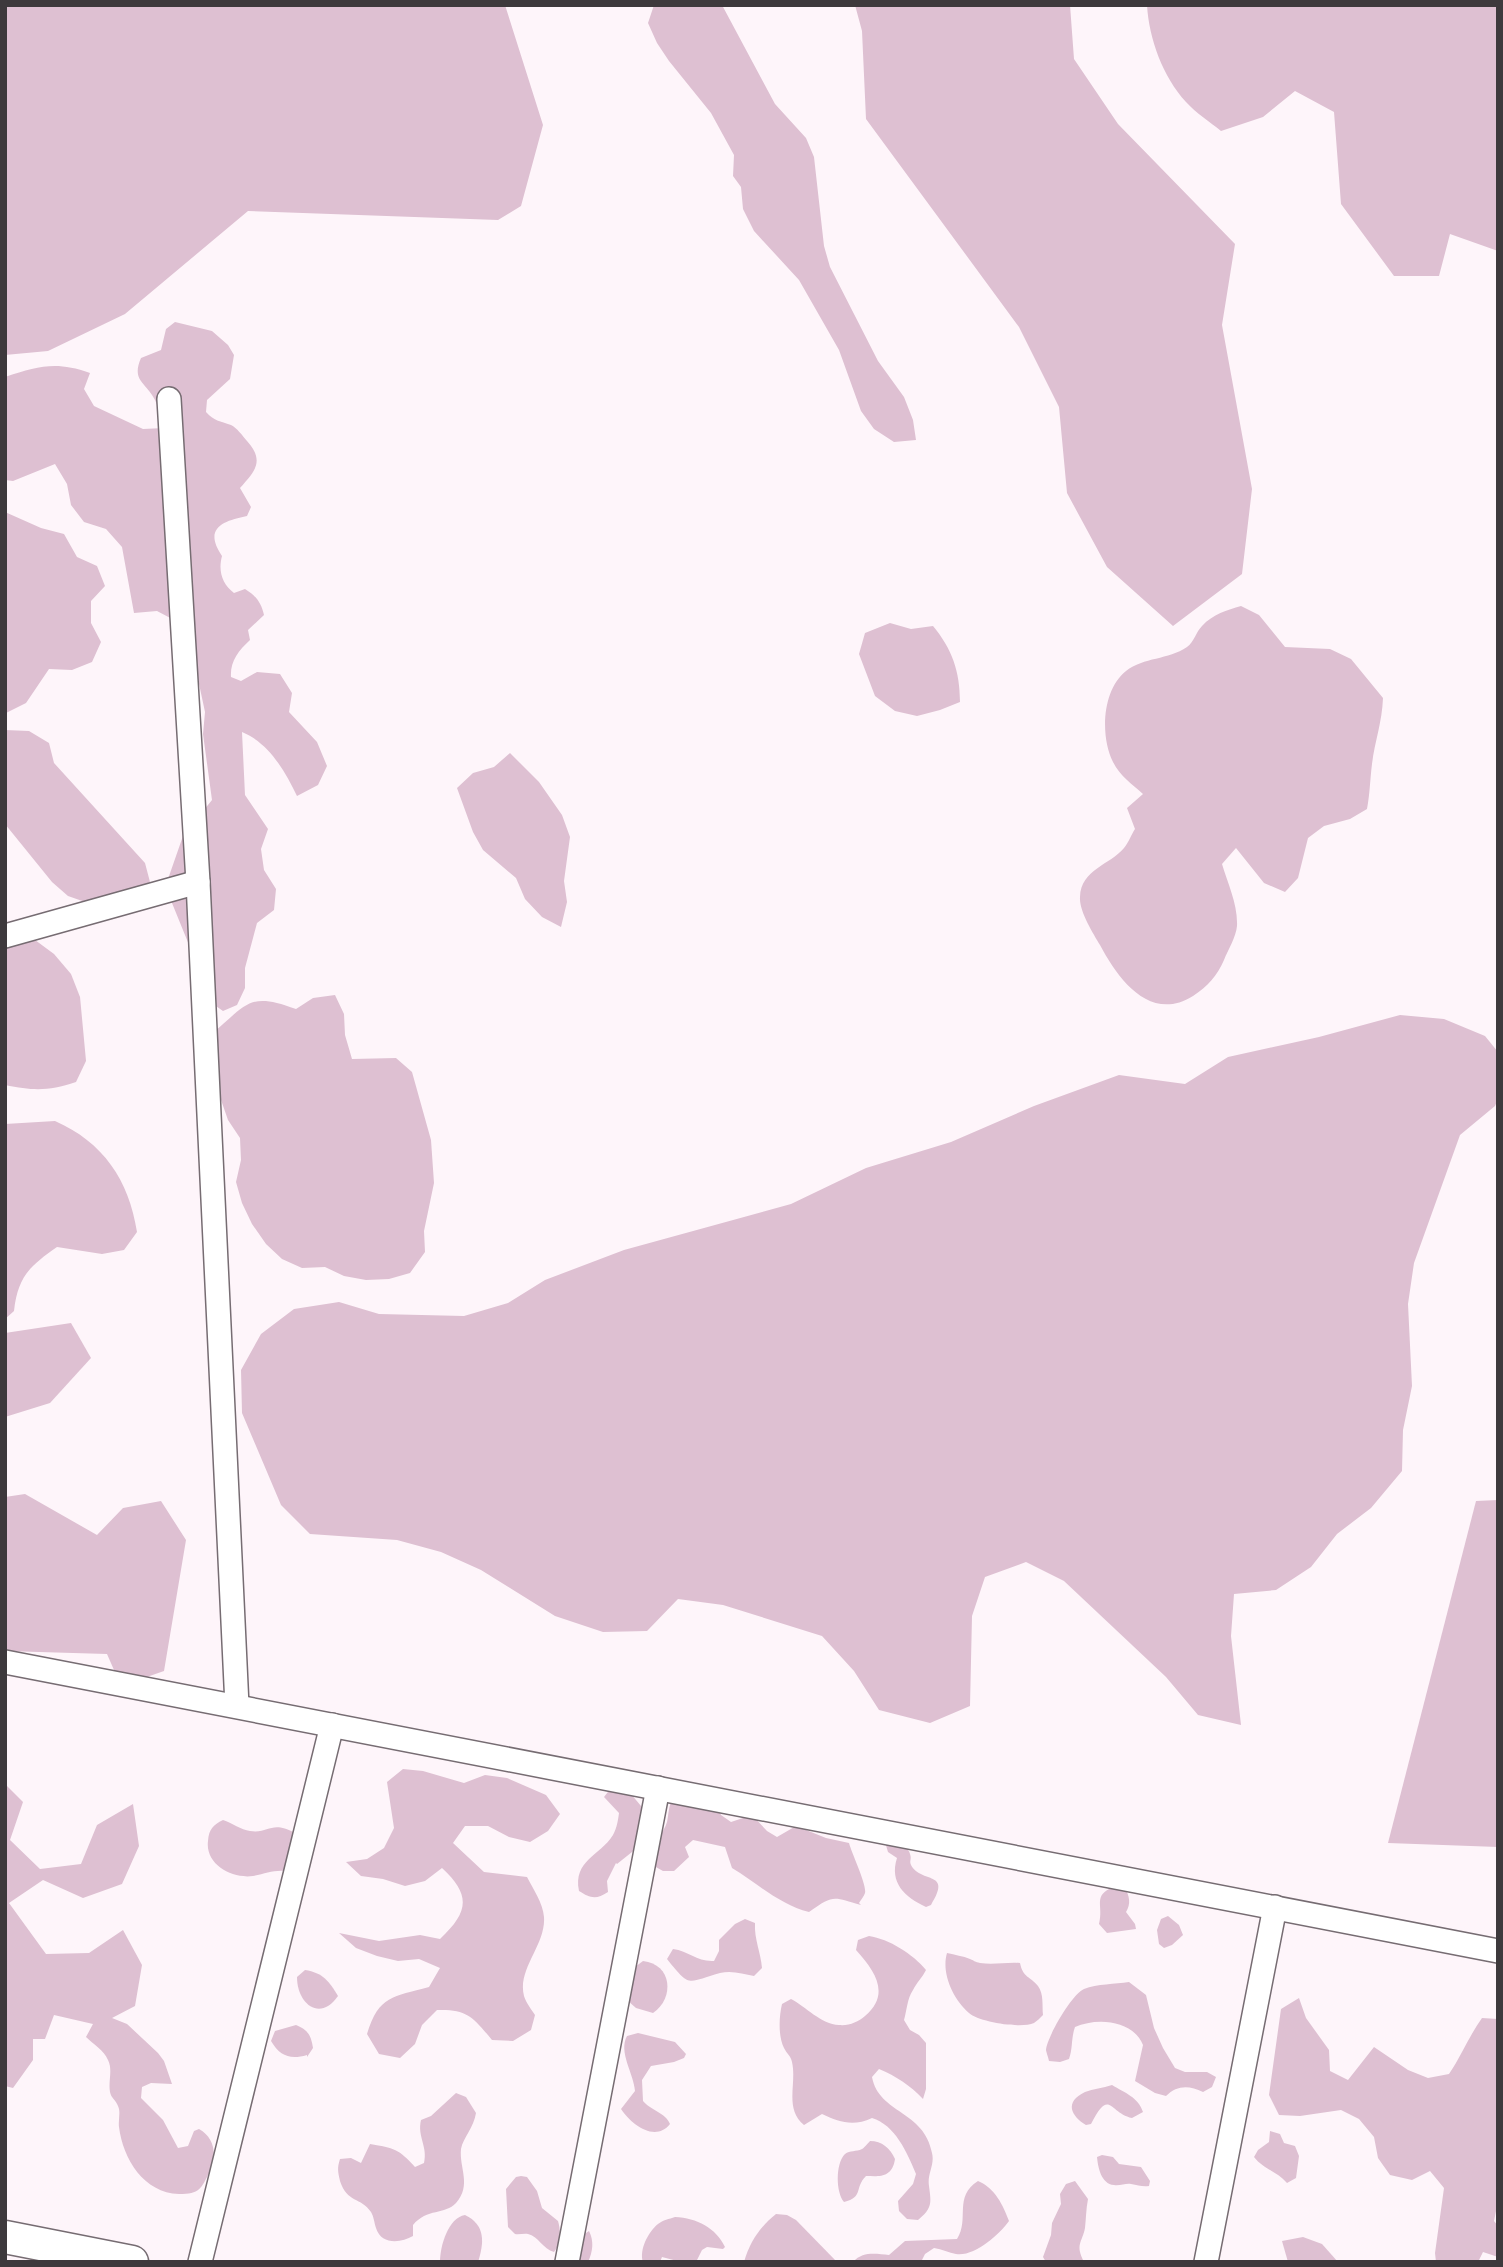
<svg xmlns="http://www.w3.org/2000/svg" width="1503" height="2267" font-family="'Fira Sans Condensed',sans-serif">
<rect width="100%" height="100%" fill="#fef5fa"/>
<g fill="#dec0d2">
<path d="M5 5H505L543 125 521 206 498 220 248 211 125 314 48 351 5 355Z"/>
<path d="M654 5H722L775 104 806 138 814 157 824 246 830 267 878 361 904 397 913 420 916 440 894 442 874 429 861 411 839 350 799 280 754 231 743 209 741 187 733 176 734 155 711 113 669 61 657 43 648 23Z"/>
<path d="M855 5H1070L1074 59 1118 124 1235 244 1222 325 1252 489 1242 574 1173 626 1107 567 1067 493 1059 407 1019 327 866 119 862 31Z"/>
<path d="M1147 5H1498V251L1450 234 1439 276H1394L1341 204 1334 112 1295 91 1263 117 1221 131C1210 122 1196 113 1186 102 1163 77 1149 39 1147 5Z"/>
<path d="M175 322 212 331 228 345 234 355 230 379 207 400 206 412C214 421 220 421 231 425 237 428 242 435 247 441 265 461 255 471 240 488L251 507 247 516C223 521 203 528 222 556 218 571 222 584 234 593L245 589C256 596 261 602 264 615L248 630 250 640C238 651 230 662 231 677L241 681 257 672 280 674 292 693 289 712 317 742 327 766 318 785 297 796C285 771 269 743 242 732L245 795 268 829 261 849 264 870 276 889 274 910 257 923 245 968V988L237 1005 223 1011 213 1004 172 903 168 879 183 836 212 800 203 734 205 712 195 665 176 621 157 611 134 613 122 547 106 529 84 522 71 505 67 484 55 464 13 481 5 480V377C39 366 56 361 90 373L84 389 94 406 143 429 164 428C162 419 159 408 155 400 146 382 131 381 141 358L161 350 166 329Z"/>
<path d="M5 512 41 528 64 534 77 557 97 566 105 586 91 601V623L101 642 92 662 72 670 49 669 26 703 6 713Z"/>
<path d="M1241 606 1259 615 1285 647 1330 649 1351 659 1383 698C1382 723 1375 740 1372 764 1370 780 1370 793 1367 809L1350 819 1324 826 1308 838 1298 878 1285 892 1264 883 1236 848 1222 864C1228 884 1238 905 1237 926 1236 937 1228 950 1224 960 1217 976 1208 986 1193 996 1150 1023 1118 979 1100 945 1093 933 1079 911 1080 897 1081 869 1110 865 1124 848 1129 842 1131 835 1135 829L1127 808 1143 794C1132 784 1120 776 1113 762 1100 736 1102 690 1126 671 1144 657 1168 660 1187 647 1194 642 1196 632 1202 626 1213 614 1227 610 1241 606Z"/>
<path d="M890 623 911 629 933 626C952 649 960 671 960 702L940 710 917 716 895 711 875 696 859 654 865 633Z"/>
<path d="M5 730 29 731 49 743 54 763 145 863 150 882 112 901 88 903 68 896 52 882 5 824Z"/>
<path d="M510 753 539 782 562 815 570 837 564 881 567 902 561 927 542 917 525 899 516 878 483 850 473 832 457 788 473 773 494 767Z"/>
<path d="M5 929 31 937 54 954 71 974 80 997 86 1061 76 1082C49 1091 34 1091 5 1085Z"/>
<path d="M335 995 344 1014 345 1035 352 1059 396 1058 412 1072 431 1140 434 1183 424 1231 425 1252 410 1273 389 1279 366 1280 344 1276 325 1267 302 1268 282 1259 266 1244 252 1224 242 1203 236 1182 241 1160 240 1138 228 1120 220 1097 214 1032C248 1003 250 992 296 1009L313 998Z"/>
<path d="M1400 1015 1444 1019 1485 1036 1498 1052V1099L1495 1106 1460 1135 1414 1263 1408 1304 1412 1386 1403 1430 1402 1471 1371 1508 1337 1534 1311 1567 1276 1590 1234 1594 1231 1636 1241 1725 1198 1715 1166 1677 1064 1581 1026 1562 985 1577 972 1616 970 1706 930 1723 879 1710 854 1671 822 1636 723 1605 678 1599 647 1631 603 1632 555 1616 481 1570 441 1552 397 1540 310 1534 281 1505 242 1413 241 1370 261 1334 294 1309 339 1302 379 1314 464 1316 508 1303 545 1280 624 1250 791 1204 866 1168 951 1142 1034 1106 1119 1075 1185 1084 1228 1057 1319 1037Z"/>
<path d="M55 1121C103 1142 129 1180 137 1232L124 1250 102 1254 57 1247C30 1266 18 1276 14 1311L5 1319V1124Z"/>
<path d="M71 1323 91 1358 50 1403 5 1417V1333Z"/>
<path d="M25 1494 97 1535 123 1508 161 1501 186 1540 164 1671 121 1686 107 1654 5 1651V1497Z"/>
<path d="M1498 1500V1847L1388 1843 1476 1501Z"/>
<path d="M403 1769 423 1771 464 1783 485 1775 507 1778 546 1795 560 1814 548 1831 530 1842 509 1837 488 1826H465L453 1843 484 1872 527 1877C533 1889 543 1903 544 1917 546 1945 517 1969 524 1996 526 2003 532 2010 535 2015L531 2030 513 2041 492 2040C473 2017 467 2009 437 2010L422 2025 415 2044 400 2058 379 2054 367 2034C379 1995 393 1997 429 1987L440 1968 419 1959 398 1961 377 1956 356 1948 339 1933 379 1941 420 1935 440 1939C469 1912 471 1895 442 1868L425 1881 405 1886 383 1879 361 1876 346 1862 367 1859 384 1848 394 1828 387 1782Z"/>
<path d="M5 1784 23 1802 10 1840 40 1869 81 1864 97 1825 133 1804 139 1846 122 1884 83 1898 43 1880 9 1903 46 1954 89 1953 123 1930 142 1965 135 2006 112 2018 127 2024 158 2053 164 2061 172 2084 151 2083 142 2087 141 2098 163 2120 178 2148 188 2146 194 2131 199 2129C215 2138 217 2155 210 2171 201 2189 200 2194 179 2194 144 2193 123 2159 119 2127 118 2120 121 2112 118 2106 116 2100 111 2098 110 2092 108 2081 113 2070 108 2060 104 2050 93 2044 86 2037L93 2024 54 2015 45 2039H33V2060L13 2088 5 2086Z"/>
<path d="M611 1788 631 1794 646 1812 642 1844 617 1864 616 1863 607 1881 608 1892C596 1900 590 1898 579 1891 573 1860 600 1856 613 1835 617 1828 618 1820 619 1813L604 1797Z"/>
<path d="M673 1798 717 1805 721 1815 731 1822 752 1815 767 1831 777 1837 796 1826 826 1838 849 1843C852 1854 867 1885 865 1893 864 1896 861 1900 859 1903L861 1905C833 1897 834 1894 809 1912 780 1905 757 1883 732 1868L725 1847 693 1840 685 1847 689 1857 674 1871H663L654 1866 650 1848C656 1840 664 1832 667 1822 669 1813 668 1807 673 1798Z"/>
<path d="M223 1820C232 1823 241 1830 250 1831 269 1834 271 1820 295 1833L285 1871C273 1870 265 1874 253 1876 231 1879 205 1864 208 1841 209 1829 213 1825 223 1820Z"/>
<path d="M900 1841C903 1845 909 1849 910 1854 912 1860 909 1860 911 1865 921 1884 953 1870 931 1905L926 1907C905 1897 889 1883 897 1858L888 1852 885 1842Z"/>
<path d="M1113 1887H1124C1130 1896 1131 1904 1126 1912L1135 1924 1136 1929 1107 1933 1099 1924C1104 1905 1092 1896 1113 1887Z"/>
<path d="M1168 1916 1179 1925 1183 1935 1172 1945 1164 1948 1159 1944 1157 1930 1161 1919Z"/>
<path d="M745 1919 755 1923C754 1939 761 1953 762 1968L754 1976C743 1974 732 1970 720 1973 687 1982 691 1989 667 1959L673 1949C689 1951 697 1962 714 1961L719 1951V1940L735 1924Z"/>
<path d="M869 1936C889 1939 913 1954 926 1970 922 1978 917 1982 913 1990 907 1999 907 2010 904 2020L910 2030 919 2035 926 2043V2089L923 2099C911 2086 896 2076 879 2069L872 2077C879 2114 924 2110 932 2153 935 2165 927 2174 929 2186 931 2202 933 2208 918 2220L907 2219 899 2211 898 2201 913 2184 916 2174C907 2152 895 2125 872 2118 853 2127 839 2122 822 2114L804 2125C784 2108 797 2084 792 2062 791 2056 787 2054 784 2048 778 2036 779 2017 782 2004L791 1999C806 2007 821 2024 839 2025 849 2026 858 2022 865 2016 891 1994 875 1971 856 1950L858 1940Z"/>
<path d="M947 1953C955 1955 963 1956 970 1959 975 1961 975 1962 980 1963 994 1965 1006 1962 1020 1963 1023 1978 1030 1976 1038 1986 1044 1994 1042 2006 1043 2015 1040 2018 1037 2021 1034 2023 1021 2029 979 2022 969 2013 953 1999 941 1973 947 1953Z"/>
<path d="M643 1961C672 1964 675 1998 653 2013L636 2008 628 2001 635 1967Z"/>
<path d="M305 1970C323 1973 329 1981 338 1996 320 2022 297 2004 297 1977Z"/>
<path d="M1129 1982 1146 1995 1154 2028 1163 2048 1175 2068 1185 2072H1207L1216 2077 1212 2087 1203 2092C1189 2085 1177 2085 1166 2096L1155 2093 1135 2081 1143 2045C1133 2020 1097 2017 1075 2027 1071 2038 1073 2048 1069 2059L1060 2062 1049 2061C1049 2060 1046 2051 1046 2050 1047 2037 1072 1994 1084 1989 1097 1984 1115 1984 1129 1982Z"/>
<path d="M1299 1998 1306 2018 1329 2050 1330 2071 1348 2080 1374 2047 1408 2070 1428 2078 1449 2074C1462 2055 1469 2036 1482 2018L1498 2019V2201L1494 2221 1498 2226V2257L1483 2252 1478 2262H1436L1435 2253 1444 2188 1430 2171 1412 2180 1390 2175 1378 2158 1374 2137 1359 2119 1341 2110 1300 2116 1279 2115 1269 2095 1281 2009Z"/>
<path d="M296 2025C308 2030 311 2035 313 2048L307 2057V2055C290 2060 280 2056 271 2041L275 2031Z"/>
<path d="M638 2033 675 2042 686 2054 684 2058 674 2062 651 2066 642 2080 643 2101C650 2110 666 2113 670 2124 655 2143 631 2124 621 2109L635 2091C634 2074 618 2052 627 2036Z"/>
<path d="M1112 2085C1125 2093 1138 2097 1143 2112L1132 2118C1109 2113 1110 2087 1091 2124L1086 2125C1071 2116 1064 2102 1085 2092 1093 2089 1103 2088 1112 2085Z"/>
<path d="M456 2093 466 2097 476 2113C474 2127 463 2138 461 2149 459 2168 472 2185 456 2203 445 2215 427 2208 413 2225V2236C401 2243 381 2245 376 2228 374 2222 374 2217 371 2212 361 2197 347 2203 340 2181 338 2172 337 2168 340 2159L351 2158 361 2163 370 2144C394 2148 399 2149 415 2167L424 2163C428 2146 417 2137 421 2120L431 2116Z"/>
<path d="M1270 2131 1280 2134 1284 2143 1295 2146 1299 2156 1296 2178 1287 2183C1277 2171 1263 2169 1254 2157L1258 2150 1269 2142Z"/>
<path d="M870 2141C882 2141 890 2148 895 2159 892 2179 878 2176 866 2176 854 2188 864 2197 844 2202 836 2193 835 2164 845 2154 850 2150 856 2152 862 2149 863 2149 869 2142 870 2141Z"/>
<path d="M1102 2155 1113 2157 1119 2164 1141 2167 1150 2181 1149 2186C1142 2187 1138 2185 1131 2184 1126 2183 1120 2186 1114 2185 1101 2184 1098 2167 1097 2157Z"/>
<path d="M521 2176 527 2177 537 2191 542 2208 558 2221C561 2231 561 2244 554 2252 543 2249 538 2236 528 2234 524 2233 519 2235 515 2234L508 2227 506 2189 516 2177Z"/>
<path d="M978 2181C995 2188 1003 2205 1009 2221 999 2235 974 2257 956 2254 949 2253 942 2249 934 2248L925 2254 921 2262H853C863 2251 876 2254 889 2255L905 2241 957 2239C970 2219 953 2197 978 2181Z"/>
<path d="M1075 2181 1088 2199C1086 2209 1086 2219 1085 2228 1082 2243 1075 2244 1084 2262H1046L1043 2257 1051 2235 1052 2223 1061 2204 1060 2194 1066 2184Z"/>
<path d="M776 2214 787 2215 796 2220 837 2262H744C750 2241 760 2227 776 2214Z"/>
<path d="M465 2215C486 2225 484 2243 478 2262H440C440 2246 448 2218 465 2215Z"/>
<path d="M675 2217C697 2218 716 2228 725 2247L723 2249 707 2247 702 2250 696 2262H681L662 2257 660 2262H643C639 2250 648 2232 658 2224 663 2220 669 2219 675 2217Z"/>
<path d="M589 2231C594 2241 593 2251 588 2262H569L580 2237Z"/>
<path d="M1303 2237 1322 2244 1338 2262H1288L1282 2241Z"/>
</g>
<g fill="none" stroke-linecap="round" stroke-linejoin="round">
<g stroke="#766c72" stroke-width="26">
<g id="street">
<path d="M169 399 198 882 237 1706"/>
<path d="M5 936 198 882"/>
<path d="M5 1662 1498 1951"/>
<path d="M200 2262 332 1725"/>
<path d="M567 2262 658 1788"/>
<path d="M1206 2262 1275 1907"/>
</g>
</g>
<g stroke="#766c72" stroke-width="35">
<path id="secondary" d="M5 2237 132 2262"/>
</g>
<use href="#street" stroke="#fff" stroke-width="23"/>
<use href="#secondary" stroke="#fff" stroke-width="32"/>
</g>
<rect width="1503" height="2267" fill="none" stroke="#3d393c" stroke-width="14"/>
</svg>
